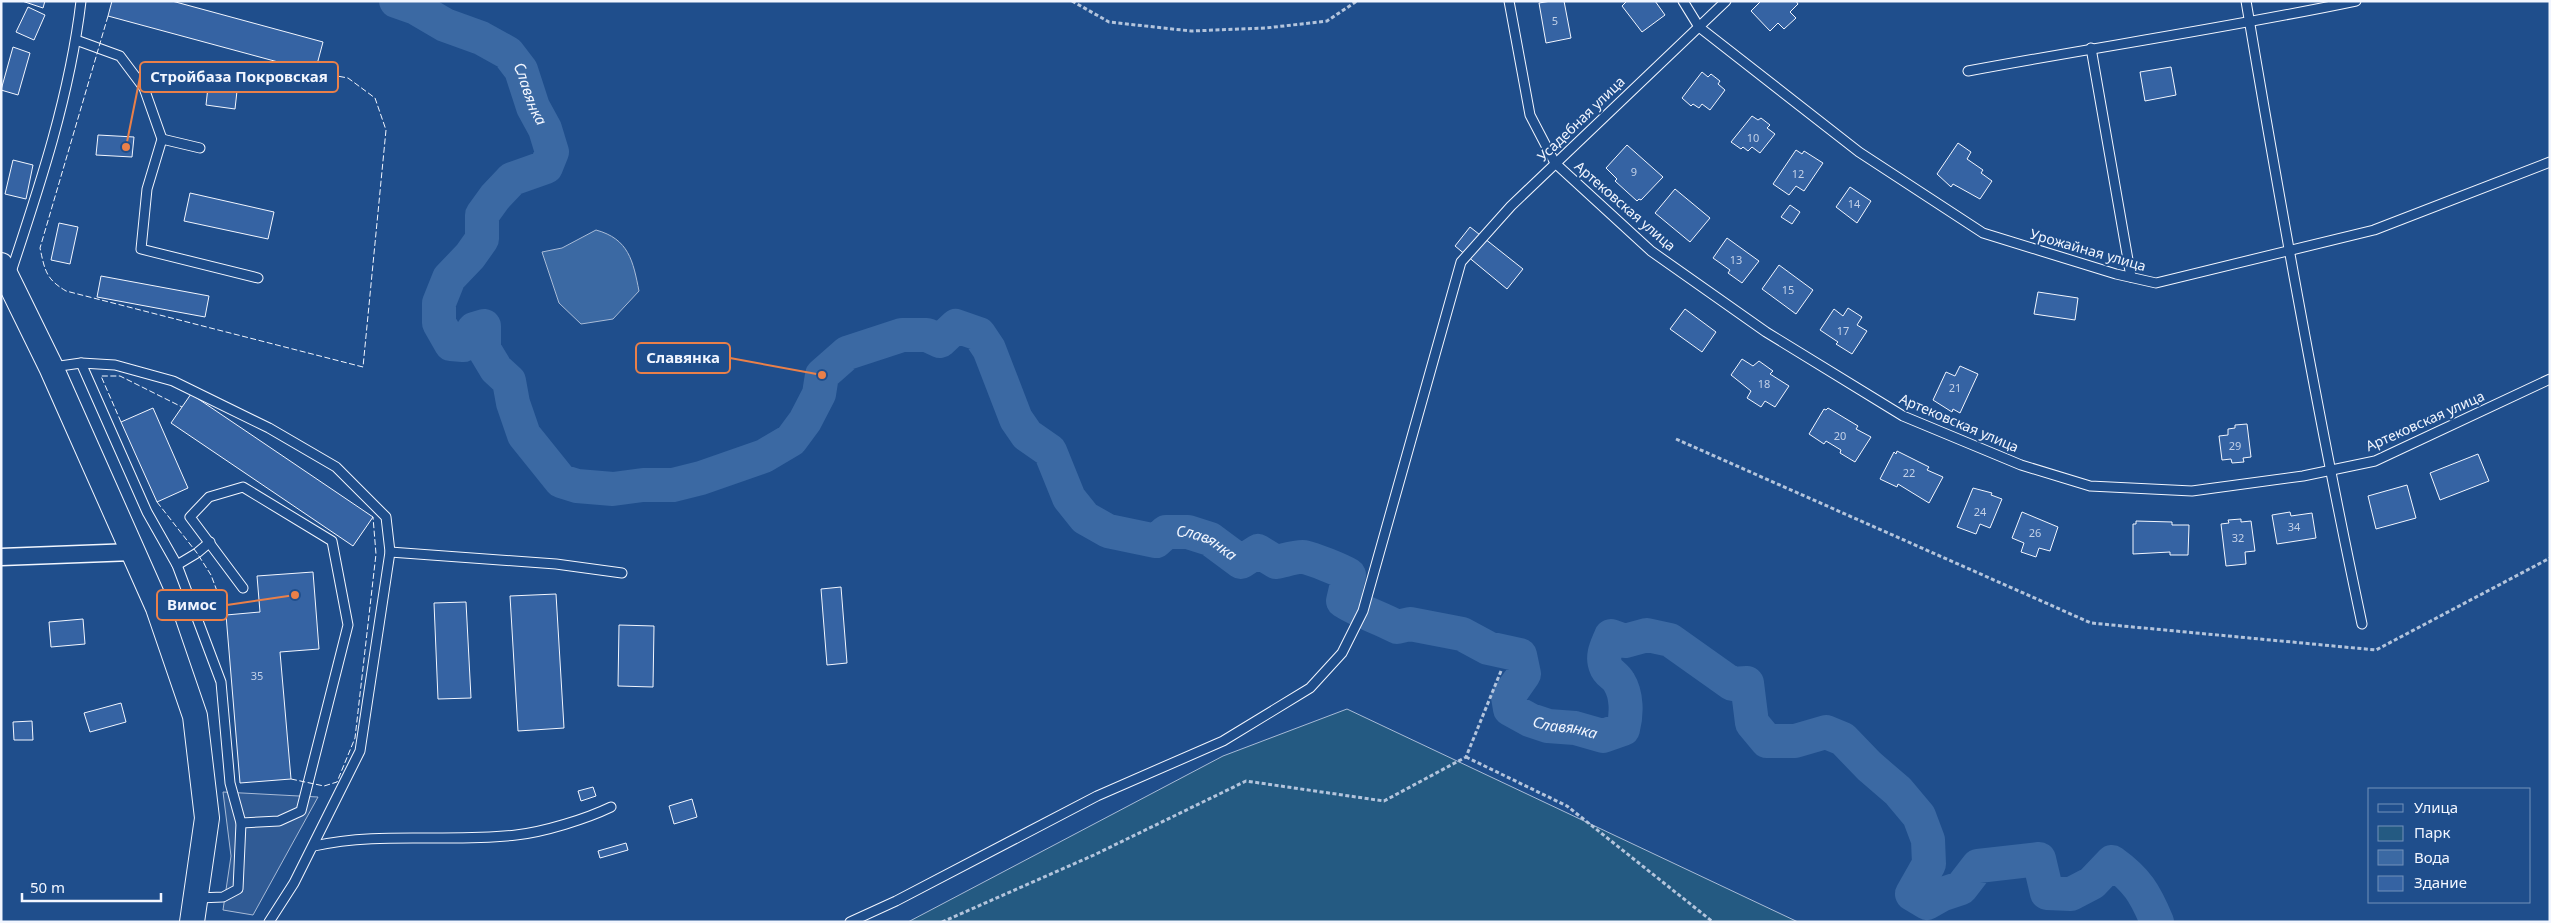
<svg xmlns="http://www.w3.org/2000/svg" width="2551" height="923" font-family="'Noto Sans',sans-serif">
<rect width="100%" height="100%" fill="#1f4e8c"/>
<path fill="#245a82" stroke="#a8bbd7" d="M1347 709 1798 922H908L1223 756Z"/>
<path fill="#305b95" stroke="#a8bbd7" d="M223 792 318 797 253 915 223 910 231 856Z"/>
<path fill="#3b69a3" stroke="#a8bbd7" d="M596 230C629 239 633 261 639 291L613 319 581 324 559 303 542 252 562 248Z"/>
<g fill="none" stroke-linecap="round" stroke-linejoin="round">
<path stroke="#3b69a3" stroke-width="34" id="s1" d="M396 1 416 8 445 25 481 38 508 53 521 70 533 107 545 129 552 152 546 167 512 179 495 197 482 215V239L470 256 449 278 439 303V323L451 344 463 345 474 329 484 326V349L496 369 509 381 513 403 524 435 561 481 577 486 613 489 643 485H673L701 478 764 456 791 440 805 421 819 394 822 375 847 353 902 335H927L940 341 956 326 979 334 989 349 1016 419 1027 435 1050 451 1069 498 1085 518 1108 531 1156 541 1166 532H1188L1210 539 1241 562 1258 551 1276 562C1283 561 1296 556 1304 557 1313 559 1341 570 1349 575L1343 601C1360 612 1379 617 1397 627L1410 624 1462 634 1488 648 1520 655 1524 674 1508 697 1510 709 1530 720 1548 726 1575 728 1603 736 1623 729C1627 714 1627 695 1619 682 1616 676 1608 673 1606 667 1601 656 1607 646 1611 636L1625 641 1647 635 1670 640 1732 684 1747 683 1752 723 1767 741H1795L1826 732 1843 739 1869 766 1898 791 1919 816 1928 840 1929 864 1912 894 1927 903 1943 894 1961 888 1978 866 2039 859 2047 893 2071 894 2092 883 2112 862C2137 880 2145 893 2157 922"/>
</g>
<g fill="#3563a3" stroke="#f2f6ff">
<path d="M22 1H45L43 8Z"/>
<path d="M112 1H172L323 42 315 72 108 16Z"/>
<path d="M1551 1H1564L1571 38 1546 43 1539 3Z"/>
<path d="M1627 1H1655L1665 15 1642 32 1622 6Z"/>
<path d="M1761 1H1796L1798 4 1790 12 1796 18 1784 29 1778 23 1770 31 1751 11Z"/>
<path d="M28 7 45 15 34 40 16 32Z"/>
<path d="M13 47 30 53 18 95 1 90Z"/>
<path d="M2171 67 2176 95 2145 101 2140 72Z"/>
<path d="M1702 72 1708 77 1711 74 1720 81 1718 84 1725 90 1710 110 1702 104 1699 108 1693 104 1691 106 1682 98Z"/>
<path d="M208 87 237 91 235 109 206 105Z"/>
<path d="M1752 116 1758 120 1761 118 1770 125 1767 128 1775 134 1760 153 1752 147 1748 151 1743 147 1741 149 1731 142Z"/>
<path d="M98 135 134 137 132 157 96 155Z"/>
<path d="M1958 143 1971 152 1967 159 1983 170 1981 173 1992 181 1980 199 1953 184 1951 187 1937 174Z"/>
<path d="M1627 145 1663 177 1641 200 1639 199 1637 201 1615 181 1617 179 1606 168Z"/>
<path d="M1796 150 1802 154 1804 151 1823 163 1804 191 1796 186 1789 195 1773 184Z"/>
<path d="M13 160 33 165 26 199 5 194Z"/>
<path d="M1850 187 1871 201 1857 223 1836 207Z"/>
<path d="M1675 189 1710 218 1690 242 1655 213Z"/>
<path d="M190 193 274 212 268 239 184 221Z"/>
<path d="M1790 205 1800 212 1792 224 1781 217Z"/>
<path d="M59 223 78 227 70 264 51 260Z"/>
<path d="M1470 227 1523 269 1507 289 1455 246Z"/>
<path d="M1727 238 1759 261 1742 283 1728 273 1730 270 1713 258Z"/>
<path d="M1779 265 1813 290 1796 314 1762 289Z"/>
<path d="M101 276 209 296 205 317 97 297Z"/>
<path d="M2038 292 2078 298 2075 320 2034 314Z"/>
<path d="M1848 308 1862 317 1857 325 1867 331 1852 354 1836 344 1838 342 1820 330 1834 309 1843 316Z"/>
<path d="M1685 309 1716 332 1702 352 1670 329Z"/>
<path d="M1742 359 1753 366 1759 361 1773 371 1770 374 1789 386 1775 407 1765 401 1761 407 1747 398 1751 391 1731 375Z"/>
<path d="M1960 366 1978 374 1960 413 1953 409 1952 412 1933 400 1946 372 1955 376Z"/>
<path d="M191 394 373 517 353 546 171 423Z"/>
<path d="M153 408 188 488 157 502 121 422Z"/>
<path d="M1828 408 1858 426 1856 429 1871 437 1855 462 1840 453 1841 450 1826 441 1824 444 1809 434 1824 409 1826 410Z"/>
<path d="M2247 424 2251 457 2243 458 2244 462 2232 463 2231 459 2222 460 2219 436 2228 435V429L2235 428V425Z"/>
<path d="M1897 451 1929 467 1927 470 1943 477 1929 503 1898 484 1897 487 1880 479 1894 452 1896 454Z"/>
<path d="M2478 454 2489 481 2440 500 2430 473Z"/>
<path d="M2407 485 2416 518 2376 529 2368 496Z"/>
<path d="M1973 488 1992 493 1991 495 2002 499 1990 528 1980 524 1976 534 1957 527Z"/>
<path d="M2022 512 2058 527 2050 551 2039 548 2036 557 2021 552 2024 543 2012 538Z"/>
<path d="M2290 512 2291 516 2312 513 2316 538 2277 544 2272 515Z"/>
<path d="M2241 519V522L2251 521 2255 551 2245 552 2246 564 2226 566 2221 524 2229 523 2228 520Z"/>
<path d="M2136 521 2172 522V525H2189L2188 555H2170V552L2133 554V524H2136Z"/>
<path d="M313 572 319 649 280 652 291 779 240 783 226 615 260 612 257 576Z"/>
<path d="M841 587 847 663 827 665 821 589Z"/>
<path d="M556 594 564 728 518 731 510 596Z"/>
<path d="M466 602 471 698 438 699 434 603Z"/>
<path d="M83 619 85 644 51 647 49 622Z"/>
<path d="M619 625 654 626 653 687 618 686Z"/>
<path d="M121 703 126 722 90 732 84 713Z"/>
<path d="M32 721 33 740H14L13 722Z"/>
<path d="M593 787 596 796 581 801 578 791Z"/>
<path d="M692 799 697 817 674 824 669 806Z"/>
<path d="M626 843 628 850 600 858 598 851Z"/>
</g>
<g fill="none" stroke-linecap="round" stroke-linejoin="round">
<g stroke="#f2f6ff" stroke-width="11">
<g id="lane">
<path d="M1509 1 1530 115 1555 163 1651 251 1766 332 1903 416 2021 465 2090 486 2192 491 2303 476 2375 461 2550 379"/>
<path d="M1683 1 1699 27 1859 152 1983 233 2116 274 2156 283 2374 230 2550 162"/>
<path d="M2246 1C2281 210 2318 417 2362 624"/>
<path d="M76 40 120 56 144 88 162 139 147 189 141 249 258 278"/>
<path d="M2091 48 2131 277"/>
<path d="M1968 71C2097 47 2227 28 2356 1"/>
<path d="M162 139 200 148"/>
<path d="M10 275C40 185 70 95 81 1"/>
<path d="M81 363 147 512 177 565 221 682 230 783 241 823 238 889 223 897 198 898"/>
<path d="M53 367 81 363 115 365 173 381 269 428 336 467 386 517 390 552 360 751 294 883 269 922"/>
<path d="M390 552 556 564 622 573"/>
<path d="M177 565 197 553 210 542"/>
<path d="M241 823 279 821 301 811 348 625 332 541 243 487 209 497 190 517 243 588"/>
<path d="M314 846C380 831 449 843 516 835 544 832 586 819 611 807"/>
<path d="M850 922 896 901 1097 796 1223 741 1310 688 1342 653 1363 611 1461 262 1511 206 1726 1"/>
</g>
</g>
<g stroke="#f2f6ff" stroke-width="19">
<path id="street" d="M1 557 133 552"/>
</g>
<g stroke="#f2f6ff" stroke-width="26">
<path id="secondary" d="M1 265 51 367 158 608 195 716 207 818 192 922"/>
</g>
<g stroke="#b3c4dc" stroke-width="3" stroke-dasharray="4 2.5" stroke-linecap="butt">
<path d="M1072 1 1109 22 1191 31 1266 28 1327 21 1357 1"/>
<path d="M1676 439 2091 623 2376 650 2550 558"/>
<path d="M1466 757 1567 806 1713 922"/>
<path d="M942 922 1094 855 1246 781 1384 801 1466 757 1501 671"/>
</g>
<use href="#lane" stroke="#1f4e8c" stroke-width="9"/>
<use href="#street" stroke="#1f4e8c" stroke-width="16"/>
<use href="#secondary" stroke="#1f4e8c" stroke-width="24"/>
<g stroke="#f2f6ff" stroke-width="1" stroke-dasharray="6 2.5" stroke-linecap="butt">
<path d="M108 16 40 248C45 271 46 279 66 291L363 367 386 130 375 98 348 78 315 72"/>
<path d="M121 422 101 376H120L182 407"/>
<path d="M157 502 197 553 211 575 226 615"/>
<path d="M291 779 324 786 337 782 355 738 376 554 373 517"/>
</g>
</g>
<g text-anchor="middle" stroke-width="4" stroke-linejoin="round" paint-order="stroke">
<g font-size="11" fill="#c3d1e8">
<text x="1555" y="25">5</text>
<text x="1753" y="142">10</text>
<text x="1634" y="176">9</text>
<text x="1798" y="178">12</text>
<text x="1854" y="208">14</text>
<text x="1736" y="264">13</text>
<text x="1788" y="294">15</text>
<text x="1843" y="335">17</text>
<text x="1764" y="388">18</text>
<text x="1955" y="392">21</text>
<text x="1840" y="440">20</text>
<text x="2235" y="450">29</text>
<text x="1909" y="477">22</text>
<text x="1980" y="516">24</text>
<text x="2294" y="531">34</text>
<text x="2035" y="537">26</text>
<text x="2238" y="542">32</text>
<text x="257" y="680">35</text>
</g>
<g font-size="14" fill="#f2f6ff" stroke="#1f4e8c">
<text transform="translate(1581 119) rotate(-44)" y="5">Усадебная улица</text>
<text transform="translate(1625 206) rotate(41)" y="5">Артековская улица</text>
<text transform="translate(2088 250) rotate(16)" y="5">Урожайная улица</text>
<text transform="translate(2425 421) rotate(-24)" y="5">Артековская улица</text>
<text transform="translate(1959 423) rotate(23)" y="5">Артековская улица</text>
</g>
<g font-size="15" font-style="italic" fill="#f2f6ff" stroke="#1f4e8c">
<text dy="5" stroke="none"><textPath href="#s1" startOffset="171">Славянка</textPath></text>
<text dy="5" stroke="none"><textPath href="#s1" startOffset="1539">Славянка</textPath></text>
<text dy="5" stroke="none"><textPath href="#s1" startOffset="2032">Славянка</textPath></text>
</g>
</g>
<path fill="none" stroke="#ea8049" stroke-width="2" d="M126 147L140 77M822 375L730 358M295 595L227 605"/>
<g fill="#ea8049" stroke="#1f4e8c" stroke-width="2">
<circle cx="126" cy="147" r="5"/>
<circle cx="822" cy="375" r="5"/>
<circle cx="295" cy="595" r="5"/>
</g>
<g fill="#1f4e8c" stroke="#ea8049" stroke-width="2">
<rect x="140" y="62" width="198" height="30" rx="5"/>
<rect x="636" y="343" width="94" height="30" rx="5"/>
<rect x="157" y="590" width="70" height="30" rx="5"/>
</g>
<g font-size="15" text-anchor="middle" font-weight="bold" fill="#f2f6ff">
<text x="239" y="82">Стройбаза Покровская</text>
<text x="683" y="363">Славянка</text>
<text x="192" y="610">Вимос</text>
</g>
<rect width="2551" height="923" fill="none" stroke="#f2f6ff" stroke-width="5"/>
<rect x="2368" y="788" width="162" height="115" fill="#1f4e8c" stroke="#7391ba"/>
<rect x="2378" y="804" width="25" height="8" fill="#1f4e8c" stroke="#7391ba"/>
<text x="2414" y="813" font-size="15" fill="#f2f6ff">Улица</text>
<rect x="2378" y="826" width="25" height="15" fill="#245a82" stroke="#7391ba"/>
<text x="2414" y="838" font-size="15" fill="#f2f6ff">Парк</text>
<rect x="2378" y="850" width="25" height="15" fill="#3b69a3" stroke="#7391ba"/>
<text x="2414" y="863" font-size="15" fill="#f2f6ff">Вода</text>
<rect x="2378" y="876" width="25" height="15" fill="#3563a3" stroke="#7391ba"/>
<text x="2414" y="888" font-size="15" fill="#f2f6ff">Здание</text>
<path d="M22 893v8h139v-8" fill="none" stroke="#f2f6ff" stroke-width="2.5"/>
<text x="30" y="893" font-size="15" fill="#f2f6ff" stroke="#1f4e8c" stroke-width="4" paint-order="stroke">50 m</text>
</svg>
